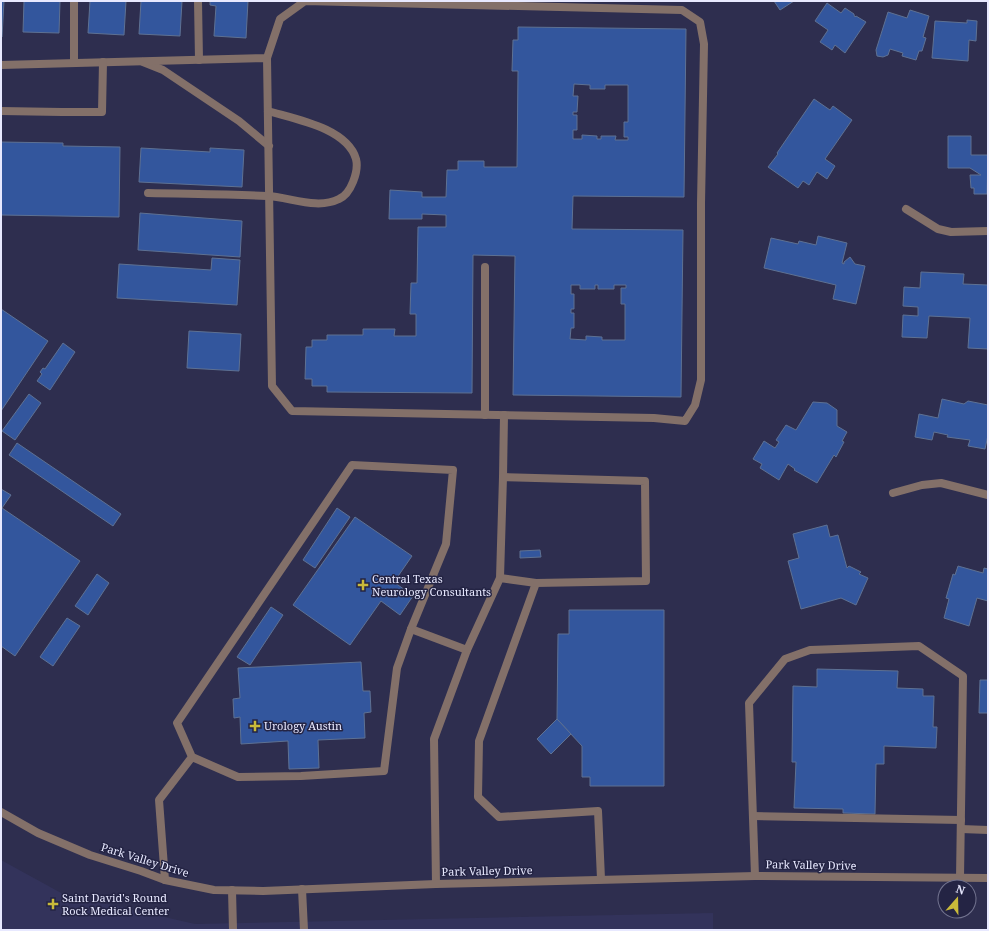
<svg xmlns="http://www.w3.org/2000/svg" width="989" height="931" font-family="'Noto Serif',serif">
<rect width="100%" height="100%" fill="#2e2e4f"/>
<path fill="#33335b" d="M1 860 63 894 195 924 713 913V930H1Z"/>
<g fill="#33569d" stroke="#5e7193" fill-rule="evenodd">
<path d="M1 1H4L2 37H1Z"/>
<path d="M24 1H60L59 33 23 32Z"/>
<path d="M90 1H126L124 35 88 33Z"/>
<path d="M141 1H182L180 36 139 34Z"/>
<path d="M210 1H248L246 38 214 36 216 6 210 5Z"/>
<path d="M774 1H794L780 10Z"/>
<path d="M827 3 841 13 845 8 854 14V15L855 17 856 16 866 22 845 53 835 45 832 50 820 42 828 30 815 21Z"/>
<path d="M910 10 929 16 923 37 926 38 922 51H919L916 60 902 56 903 53 890 49 888 55 883 57 877 56 876 50 888 12 907 18Z"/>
<path d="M967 20 977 21 976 41 969 40 968 61 932 58 935 21 967 23Z"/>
<path d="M518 27 686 29 684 197 573 196 572 229 683 230 681 397 513 395 515 256 473 255 472 393 327 392V386H312V379H305L306 347H312V340H327V335H363V329H395L394 336H416V314H410L411 283H417L418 227H446V215L422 214V219H389L390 190 422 192V197H446L447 170H458V161H484V167H517L518 71H512L513 40H518ZM574 84 590 85V89H605V85H628V122H624V137H628V140H615L616 136H601V139H597V136L582 135V139H573V130H577V115H573V112H577L578 96H573ZM571 285H580V289H595V285H598V289H614V285H626V288H621V304H625V340H602V337L586 336V340L570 339 571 328H574V313H571V309H574V294H571Z"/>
<path d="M814 99 830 110 833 106 852 120 825 159 835 166 827 179 817 172 809 185 803 181 798 188 768 167 778 154 777 153Z"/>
<path d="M948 136H971V155H988L987 194H974V188H971L970 175H981L970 168H948Z"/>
<path d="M1 142 63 143V146L120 147 119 217 1 215Z"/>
<path d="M141 148 210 152V148L244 150 242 187 139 182Z"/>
<path d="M140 213 242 221 240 257 138 250Z"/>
<path d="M818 236 847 243 842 263 844 264V262L850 257 855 264 865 266 856 304 833 299 836 285 764 268 771 238 798 244 799 241 816 245Z"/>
<path d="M212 258 240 260 237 305 117 298 119 264 211 270Z"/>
<path d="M921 272 964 274 963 284 988 285V349L968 348 970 318 929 316 927 338 902 337 903 315 918 316V307L903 306 904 287 920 288Z"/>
<path d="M1 309 48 341 1 411Z"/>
<path d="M189 331 241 334 239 371 187 368Z"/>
<path d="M63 343 75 352 50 390 37 381 42 374 40 372 43 368 45 369Z"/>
<path d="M29 394 41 403 15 440 2 431Z"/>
<path d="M942 399 964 404 968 401 988 405V435L985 449 968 446 970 440 947 437 948 435 934 432 932 440 915 437 919 414 938 418Z"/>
<path d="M813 402 827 403 837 410V426L847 432 842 441 844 442 836 457 834 455 817 483 794 470 795 469 788 464 779 480 760 468 762 464 753 459 764 441 775 448 779 442 776 440 786 425 796 430Z"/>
<path d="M17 443 121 514 113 526 9 455Z"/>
<path d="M1 489 11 495 2 508 80 561 15 656 1 646Z"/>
<path d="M337 508 350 517 315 568 303 560Z"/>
<path d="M355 517 412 556 394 582 413 596 400 615 381 601 350 645 293 605Z"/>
<path d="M827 525 830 537 838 535 847 568 849 566 861 572 859 574 868 578 856 605 841 598 801 609 788 561 799 558 793 534Z"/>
<path d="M540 550 541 557 520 558V551Z"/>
<path d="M958 566 983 573 984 568 988 569V601L977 598 969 626 944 618 949 599 946 598 953 574 955 575Z"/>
<path d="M97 574 109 583 88 615 75 606Z"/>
<path d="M271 607 283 615 250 665 237 657Z"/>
<path d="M569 610H664V786H590V777H582V746L557 719 558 634H569Z"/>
<path d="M67 618 80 626 53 666 40 657Z"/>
<path d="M361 662 363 691H370L371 712 364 713 365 738 318 740 319 768 289 769 288 741 241 744 240 717 234 718 233 699 240 698 238 668Z"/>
<path d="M817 669 898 671 897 688 923 689V696H934L933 727H937L936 748 884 746V764H876L875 814 843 813V809L794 808 796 762H792L793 686 817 687Z"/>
<path d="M980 680H988V713H979Z"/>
<path d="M557 719 571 734 551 754 537 739Z"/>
</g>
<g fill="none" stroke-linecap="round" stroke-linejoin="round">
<g stroke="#837069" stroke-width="8">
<path d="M198 1 199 60"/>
<path d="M143 62 163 70 239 121 269 146"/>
<path d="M74 63V1"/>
<path d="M1 65 267 58 272 386 292 411 654 418 685 421 695 405 701 380V203L704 44 700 22 682 10 305 1 280 19 267 58"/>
<path d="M1 111 62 112H102L103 62"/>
<path d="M148 193C188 194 228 194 267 196 290 197 317 210 339 199 351 194 359 171 356 159 347 128 295 119 268 111"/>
<path d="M485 415V267"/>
<path d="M503 477 504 415"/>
<path d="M536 583 479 741 478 797 499 817 598 811 601 879"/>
<path d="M411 629 467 650"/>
<path d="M753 816 961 820"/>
<path d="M961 829 988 830"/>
<path d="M755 876 749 703 785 659 810 650 919 646 963 676 960 878"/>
<path d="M165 880 159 800 192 757 177 723 352 465 453 470 446 544 411 629 397 668 384 771 301 776 238 777 192 757"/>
<path d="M436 884 434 739 467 650 500 578 503 477 645 481 646 581 536 583 500 578"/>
<path d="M302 889 304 930"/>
<path d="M232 890 233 930"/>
</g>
<g stroke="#837069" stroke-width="8">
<path d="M906 209 938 229 951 232 988 231"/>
<path d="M893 493 922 485 941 483 988 495"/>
<path d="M1 812 38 833 90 855 141 871 165 880 214 890 263 891 436 884 755 876 988 878"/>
</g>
</g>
<g fill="#c9ba3a" stroke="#242444" stroke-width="1.5">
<path d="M361 579h4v4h4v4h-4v4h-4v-4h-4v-4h4z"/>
<path d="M253 720h4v4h4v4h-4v4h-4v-4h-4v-4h4z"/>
<path d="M51 898h4v4h4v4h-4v4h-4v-4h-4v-4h4z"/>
</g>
<g text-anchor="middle" stroke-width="3" stroke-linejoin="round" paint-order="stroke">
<g font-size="11" fill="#e8e9ff" stroke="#242444" text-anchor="start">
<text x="372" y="583">Central Texas<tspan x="372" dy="13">Neurology Consultants</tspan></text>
<text x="264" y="730">Urology Austin</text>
<text x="62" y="902">Saint David's Round<tspan x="62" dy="13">Rock Medical Center</tspan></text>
</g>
<g font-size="11" fill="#e8e9ff" stroke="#242444">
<text transform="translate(145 860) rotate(17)" y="4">Park Valley Drive</text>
<text transform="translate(811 865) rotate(1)" y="4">Park Valley Drive</text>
<text transform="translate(487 871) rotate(-1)" y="4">Park Valley Drive</text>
</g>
</g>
<rect width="989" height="931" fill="none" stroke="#e8e9ff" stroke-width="4"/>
<g transform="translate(957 899) rotate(20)"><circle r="19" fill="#242444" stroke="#72738f"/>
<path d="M0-3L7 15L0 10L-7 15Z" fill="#c9ba3a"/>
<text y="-6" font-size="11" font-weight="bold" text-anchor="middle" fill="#e8e9ff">N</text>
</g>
</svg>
